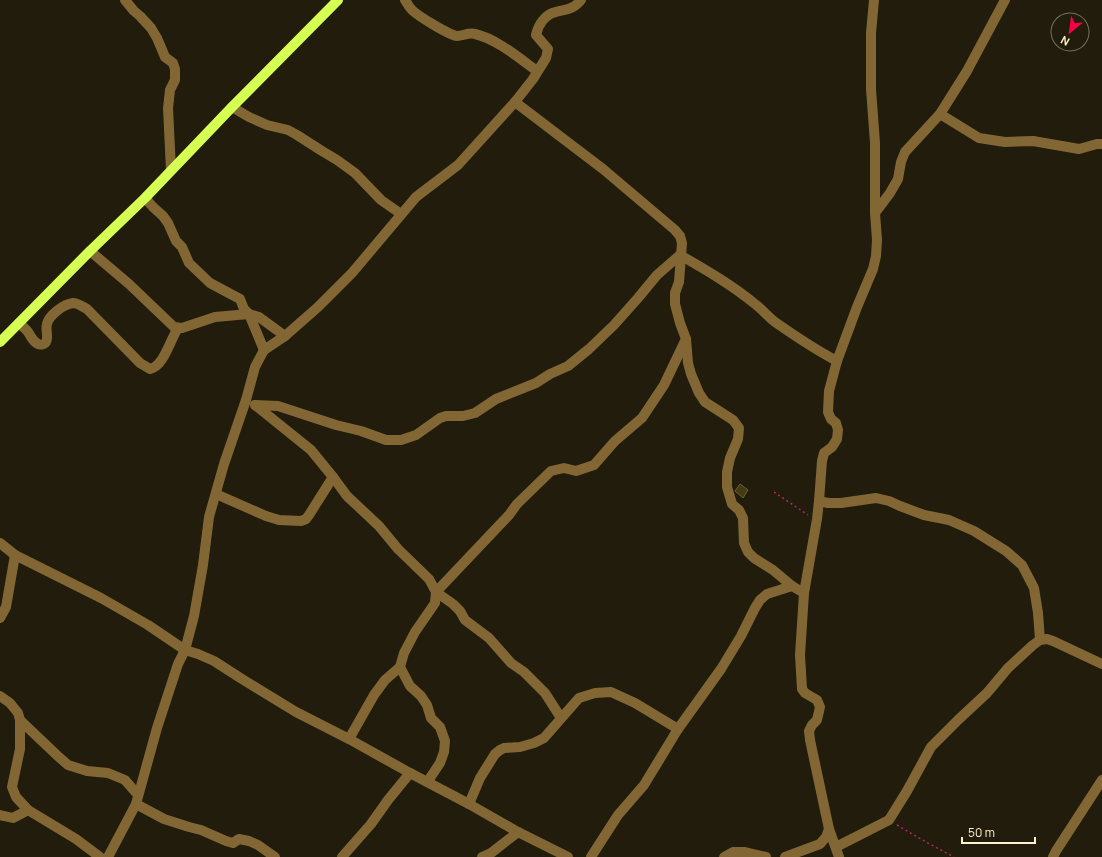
<svg xmlns="http://www.w3.org/2000/svg" width="1102" height="857" font-family="Manrope,sans-serif">
<rect width="100%" height="100%" fill="#211c0c"/>
<path fill="#433b17" stroke="#706227" d="M740 484 748 490 743 498 735 491Z"/>
<g fill="none" stroke-linecap="round" stroke-linejoin="round">
<g stroke="#b72767" stroke-width="1.5" stroke-dasharray="2 3" stroke-linecap="butt">
<path d="M774 492 808 515"/>
<path d="M897 825 926 842 954 857"/>
</g>
<g stroke="#826734" stroke-width="10">
<path d="M125 0 134 11 140 16 151 28 157 38 165 57 173 63 175 69V80L170 90 168 108 171 170"/>
<path d="M405 0C407 3 409 7 412 10 418 16 449 35 457 36 463 36 469 32 475 34 497 39 519 58 537 71"/>
<path d="M515 102 603 169 675 230 680 236 682 243 679 282 675 293V304L680 323 686 339 688 363 691 374 699 393 705 402 733 420 739 428 738 439 730 458 727 472V487L732 504 739 510 743 518 744 543 748 552 754 558 773 570 792 586 804 593"/>
<path d="M232 107 249 117 267 125 288 130 297 135 322 151 337 160 355 173 381 200 401 214"/>
<path d="M940 114 979 138 1005 142 1033 141 1079 149 1097 144H1102"/>
<path d="M145 198 153 207 163 216 168 223 176 241 182 247 189 263 210 283 240 299 244 309 249 314 264 350"/>
<path d="M875 213 890 193 898 179 901 162 905 152 940 114 967 71 1005 0"/>
<path d="M90 251 129 284 174 327 182 328 215 317 249 314 259 317 285 336"/>
<path d="M19 323C22 326 26 329 28 332 31 336 32 341 38 344 40 345 44 345 46 342 49 337 45 330 47 324 49 315 64 304 73 303 78 303 83 307 87 309L140 363 150 369C164 366 170 340 178 328"/>
<path d="M255 405 278 406 336 425 361 431 386 440H401L416 435 440 418 446 416H463L475 413 496 399 536 383 550 374 568 366 589 349 614 325 638 298 657 275 680 255C706 270 732 285 755 304 762 309 768 317 775 322 795 336 816 350 837 361"/>
<path d="M255 405 311 450 333 477 347 496 379 526 398 549 429 579 436 592 435 603 415 632 404 653 400 667 385 680 374 695 349 739"/>
<path d="M216 494 266 516 279 520 301 521 306 519 309 515 333 477"/>
<path d="M819 501 828 503H841L876 498 889 501 900 506 924 515 949 520 974 531 1006 551 1022 565 1034 588 1038 613 1040 640"/>
<path d="M0 543 15 555 101 598 148 625 185 650 198 654 214 661 242 679 296 712 349 739 410 773 469 804 518 832 568 857"/>
<path d="M0 618 6 607 15 555"/>
<path d="M400 667 410 686 421 696 427 705 431 718 440 727 445 741 444 752 440 763 428 781"/>
<path d="M0 696 10 703 18 713 20 720V749L12 787 16 797 28 810 76 839 100 857"/>
<path d="M561 718 545 693 524 672 511 663 489 638 465 620 460 611 453 604 436 592 509 515 517 504 551 471 564 468 576 471 594 465 615 441 642 418 664 385 686 339"/>
<path d="M20 720 60 758 68 765 87 771 108 773 125 780 138 795"/>
<path d="M136 804 164 819 189 827 201 830 226 841 233 843 239 839 249 841 258 845 275 857"/>
<path d="M469 804 480 778 495 754 500 750 504 748 520 747 534 743 544 738 579 698 595 693 611 692 635 703 678 729"/>
<path d="M0 815 13 818 28 810"/>
<path d="M836 847 889 820 907 791 931 747 958 720 987 693 1008 668 1033 645 1040 640 1047 639 1053 641 1102 664"/>
<path d="M108 857 136 804 157 728 178 664 185 650 194 616 203 565 209 517 224 464 246 400 255 367 264 350 285 336 318 307 352 273 416 197 458 165 515 102 533 79 546 58 548 49 536 35C538 25 545 14 556 12 567 9 573 10 581 0"/>
<path d="M342 857 371 824 388 800 410 773"/>
<path d="M482 857 491 853 518 832"/>
<path d="M591 857 618 815 644 785 678 729 721 669 741 636 755 608 760 600 767 594 792 586"/>
<path d="M724 857 733 852H744L766 857"/>
<path d="M785 857 820 844 826 837 829 829"/>
<path d="M839 857 829 829 810 740 809 731 812 725 817 720 820 707 817 700 805 693 802 689 800 655 804 593 817 519 819 501 822 461 824 453 832 447 837 439 838 430 836 423 831 419 828 412 829 391 837 361 857 307 873 269 876 256 877 240 875 213V143L871 89V33L874 0"/>
<path d="M1053 857 1056 851 1102 780"/>
</g>
<path stroke="#d5ff52" stroke-width="10" d="M0 342 90 251 145 198 232 107 338 0"/>
</g>
<g transform="translate(1070 32) rotate(209)"><circle r="19" fill="#211c0c" stroke="#7a7158"/>
<path d="M0-3L7 15L0 10L-7 15Z" fill="#f60046"/>
<text y="-6" font-size="11" font-weight="bold" text-anchor="middle" fill="#fff1cb">N</text>
</g>
<path d="M962 837v6h73v-6" fill="none" stroke="#fff1cb" stroke-width="2"/>
<text x="968" y="837" font-size="12" fill="#fff1cb" stroke="#211c0c" stroke-width="3" paint-order="stroke">50 m</text>
</svg>
